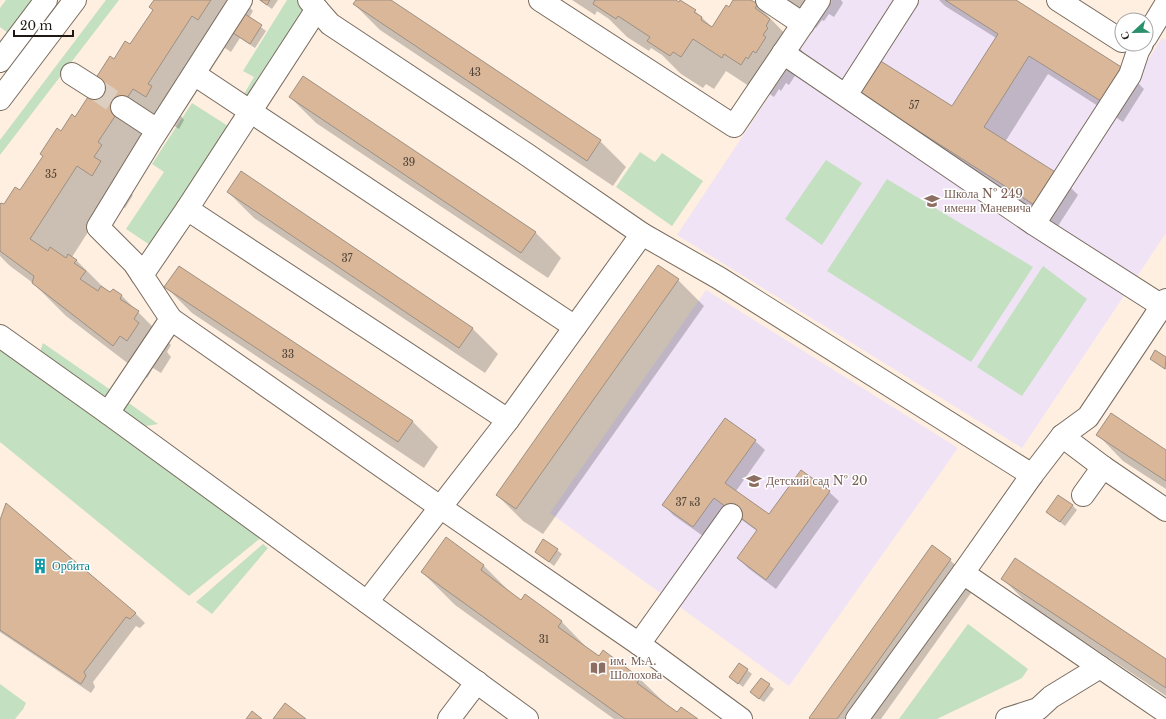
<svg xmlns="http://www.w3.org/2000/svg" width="1166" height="719" font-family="'Libre Baskerville',serif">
<rect width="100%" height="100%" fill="#feefe1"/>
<g fill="#f0e3f6">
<path d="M833 0H1016L1137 77 1162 38 1166 40V233L1022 448 677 235Z"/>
<path d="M706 290 958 448 789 686 550 513Z"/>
</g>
<g fill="#c3e0c0">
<path d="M6 0H33L8 33 0 27V8Z"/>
<path d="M106 0H119L0 155V140Z"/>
<path d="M287 0H300L302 3 303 11 249 96 244 94 254 77 243 71Z"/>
<path d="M192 103 228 126 150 245 126 229 164 172 152 164Z"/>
<path d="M640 152 655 162 662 153 703 181 672 226 616 187Z"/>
<path d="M826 160 862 183 822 245 785 219Z"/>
<path d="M887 179 1033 267 971 362 827 271Z"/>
<path d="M1043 266 1087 299 1022 396 977 367Z"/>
<path d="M43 343 115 393 108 403 39 355Z"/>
<path d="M0 350 263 536 189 596 0 442Z"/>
<path d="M126 401 158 424 141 427 119 411Z"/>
<path d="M263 544 268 548 212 614 196 602Z"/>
<path d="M968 624 1028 669 1022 678 937 719H899Z"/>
<path d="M0 684 26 703 24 707V708L15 719H0Z"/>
</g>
<g fill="#0003">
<path d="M155 0H243L253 11 249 18 266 31 255 48 240 38 231 52 225 48 181 116 184 120 179 129 167 121 127 189 133 195 125 208 110 198 72 257 76 260 108 292 122 296 171 345 167 352 171 357 161 373 153 368 147 378 66 316 33 283 10 266 0 256V206L4 205 20 192 61 132 76 118 114 60 131 45 154 10Z"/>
<path d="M259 0H278L272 9Z"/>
<path d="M357 0H390L600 141 626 167 613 186 380 30 354 4Z"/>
<path d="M572 0H674L695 11 713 28 735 0H749L757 5 803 52 798 59V71L789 85 786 83 781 91 779 89 774 97 758 86 755 90 726 71 714 89 706 84 703 88 681 74 662 55 651 48 649 51 627 37 609 19 597 11 595 15Z"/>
<path d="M772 0H841L843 3 834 17 829 14 824 21 822 20 816 28Z"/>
<path d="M939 0H1015L1125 70 1144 89 1123 122 1048 74 1005 142 1059 176 1078 195 1058 226 879 111 952 108 996 38 945 6Z"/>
<path d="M290 97 535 232 561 258 548 278 316 123Z"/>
<path d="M228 192 472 328 498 354 485 373 254 218Z"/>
<path d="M659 266 678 280 704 306 543 534 523 521 497 495Z"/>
<path d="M166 287 412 421 438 447 424 468 192 313Z"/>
<path d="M1156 352 1166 358V370L1151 359Z"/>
<path d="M1098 435 1166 451V489L1123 461Z"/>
<path d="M755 441 765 450 736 491 769 515 829 492 839 501 776 589 748 568 738 558 757 531 724 507 703 536 673 515 664 505Z"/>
<path d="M1072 505 1077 510 1065 526 1047 512Z"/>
<path d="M0 523 135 613 145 623 140 628 136 626 93 682 95 687 91 693 0 632Z"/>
<path d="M446 539 484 566 513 595 522 601 525 596 562 622 591 652 599 657 603 652 640 679 669 707 677 713 696 719H614L455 605 422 572Z"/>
<path d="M544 540 562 554 554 566 536 552Z"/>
<path d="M950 560 976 586 881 719H811Z"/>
<path d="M1002 578 1166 660V696L1028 604Z"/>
<path d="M747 670 752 674 743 687 730 677Z"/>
<path d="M769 685 774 689 764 702 756 697Z"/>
</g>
<g fill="#d9b798" stroke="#9d9083">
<path d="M154 0H211L198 20 192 16 148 84 152 86 146 97 133 89 98 142 102 145 94 157 101 161 92 176 77 166 30 239 48 251 50 247 66 258 68 254 77 260 74 263 86 271 80 279 98 291 101 286 110 292 113 289 122 295 120 299 139 311 134 319 139 323 127 341 120 336 113 346 32 283 34 276 0 251V204L1 203 4 204 15 187 20 190 43 156 40 154 57 128 61 131 72 114 75 117 97 83 94 81 110 56 114 59 125 41 130 44 153 10 149 7Z"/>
<path d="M260 0H270L267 5Z"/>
<path d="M356 0H391L601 140 587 161 353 4Z"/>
<path d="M595 0H676L679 2 680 0 696 10 694 12 702 17 701 20 712 27 726 5 729 7 733 0H751L758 4 755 8 770 19 766 26 768 28 763 35 766 37 756 53 753 51 748 59 746 57 741 65 724 54 722 58 693 39 681 57 673 52 670 56 647 41 650 37 618 16 616 19 593 4Z"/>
<path d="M945 0H1016L1126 70 1104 103 1029 56 984 127 1060 175 1039 208 859 93 879 60 952 106 998 34Z"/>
<path d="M245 14 262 25 250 44 233 33Z"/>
<path d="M303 76 536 232 521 253 289 97Z"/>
<path d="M241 171 473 328 459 348 227 192Z"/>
<path d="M658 265 679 279 516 509 496 495Z"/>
<path d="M179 266 413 421 398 442 164 287Z"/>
<path d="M1155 350 1166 357 1165 369 1150 359Z"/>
<path d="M1111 413 1166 450V481L1096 435Z"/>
<path d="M725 418 756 440 725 483 769 514 801 470 830 491 766 580 737 558 757 530 714 498 693 527 662 505Z"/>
<path d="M1058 495 1073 505 1060 522 1046 512Z"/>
<path d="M6 503 136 613 130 619 126 617 84 672 86 676 81 684 0 630V520Z"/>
<path d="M446 537 484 565 481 570 521 600 525 594 562 621 558 627 599 656 603 650 640 678 637 683 677 712 681 707 698 719H625L421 572Z"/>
<path d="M543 539 558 549 549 562 535 552Z"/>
<path d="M932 545 951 559 837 719H810L809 718Z"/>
<path d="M1015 558 1166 659V688L1001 579Z"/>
<path d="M739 663 748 669 738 684 729 677Z"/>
<path d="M761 678 770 684 759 699 750 692Z"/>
<path d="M285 703 306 719H273Z"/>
<path d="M252 711 262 719H246Z"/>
</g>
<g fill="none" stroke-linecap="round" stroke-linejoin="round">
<path stroke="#dccfc2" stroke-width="22" stroke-dasharray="22 11" stroke-linecap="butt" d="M94 88 122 107"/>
<g stroke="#796c5f" stroke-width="24">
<g id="minor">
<path d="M309 0 330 24 526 154 642 234 719 278 1032 475"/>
<path d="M540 0 734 126 819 0"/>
<path d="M767 0 803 24"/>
<path d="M1058 0 1122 41"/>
<path d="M1146 37 1166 4"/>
<path d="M783 53 1034 224 1162 306"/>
<path d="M0 61 46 0"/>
<path d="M72 74 94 88"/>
<path d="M194 74 575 327"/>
<path d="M846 95 907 0"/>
<path d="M0 99 75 0"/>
<path d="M122 107 157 130"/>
<path d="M187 209 508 420"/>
<path d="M1034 224 1130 75 1138 51 1142 44"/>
<path d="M142 275 134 263 98 227 150 142 241 0"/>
<path d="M171 319 440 507 639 644 741 719"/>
<path d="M0 336 108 413 527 719"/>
<path d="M108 413 171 319 142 275 187 209 317 9"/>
<path d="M1062 436 1103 467 1166 510"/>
<path d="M1083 495 1103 467"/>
<path d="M963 573 1100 667"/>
<path d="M367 602 508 420 642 234"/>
<path d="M639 644 731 515"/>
<path d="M449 719 477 682"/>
<path d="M857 719 963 573 1032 475 1062 436 1088 417 1166 300"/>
<path d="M1007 719 1038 709 1051 697 1100 667 1166 712"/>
</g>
</g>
<use href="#minor" stroke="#fff" stroke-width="22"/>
</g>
<defs>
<g id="school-bare" transform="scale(1.2)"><path d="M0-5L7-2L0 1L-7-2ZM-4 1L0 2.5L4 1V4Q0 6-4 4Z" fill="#8d6e63" stroke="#fff" stroke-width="2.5" paint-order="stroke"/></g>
<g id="building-bare" transform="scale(1.2)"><path d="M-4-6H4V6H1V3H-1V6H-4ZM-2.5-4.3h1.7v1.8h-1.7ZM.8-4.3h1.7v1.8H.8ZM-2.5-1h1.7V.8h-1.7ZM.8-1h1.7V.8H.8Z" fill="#0f9aa8" stroke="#fff" stroke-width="2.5" paint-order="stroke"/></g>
<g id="library-bare" transform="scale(1.2)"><path d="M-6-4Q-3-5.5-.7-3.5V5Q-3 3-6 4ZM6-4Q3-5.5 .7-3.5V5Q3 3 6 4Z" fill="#8d6e63" stroke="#fff" stroke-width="2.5" paint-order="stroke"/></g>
</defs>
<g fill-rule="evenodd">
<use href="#school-bare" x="932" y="201"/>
<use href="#school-bare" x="754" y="481"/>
<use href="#building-bare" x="40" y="566"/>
<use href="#library-bare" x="598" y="668"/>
</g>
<g text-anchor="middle" stroke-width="3" stroke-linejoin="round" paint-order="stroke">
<g font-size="10" fill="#4d4035">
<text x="475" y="76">43</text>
<text x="914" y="109">57</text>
<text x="409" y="166">39</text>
<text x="51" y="178">35</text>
<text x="347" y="262">37</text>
<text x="288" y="358">33</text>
<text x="688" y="506">37 к3</text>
<text x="544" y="643">31</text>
</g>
<g font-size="12" fill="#785e54" stroke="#fff" text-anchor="start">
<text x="944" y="198">Школа № 249<tspan x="944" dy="14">имени Маневича</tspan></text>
<text x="766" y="485">Детский сад № 20</text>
<text x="610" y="665">им. М.А.<tspan x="610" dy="14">Шолохова</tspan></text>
</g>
<g font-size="12" fill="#0d838f" stroke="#fff" text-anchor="start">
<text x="52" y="570">Орбита</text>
</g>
</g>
<g transform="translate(1134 32) rotate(248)"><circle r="19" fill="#ffffff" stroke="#a5a3a1"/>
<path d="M0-3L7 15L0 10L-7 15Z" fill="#2b916d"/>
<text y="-6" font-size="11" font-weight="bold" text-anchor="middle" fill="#1e1914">С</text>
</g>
<path d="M14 30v6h59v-6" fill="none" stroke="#1e1914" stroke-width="2"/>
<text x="20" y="30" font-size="12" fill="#1e1914" stroke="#ffffff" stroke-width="3" paint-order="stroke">20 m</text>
</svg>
